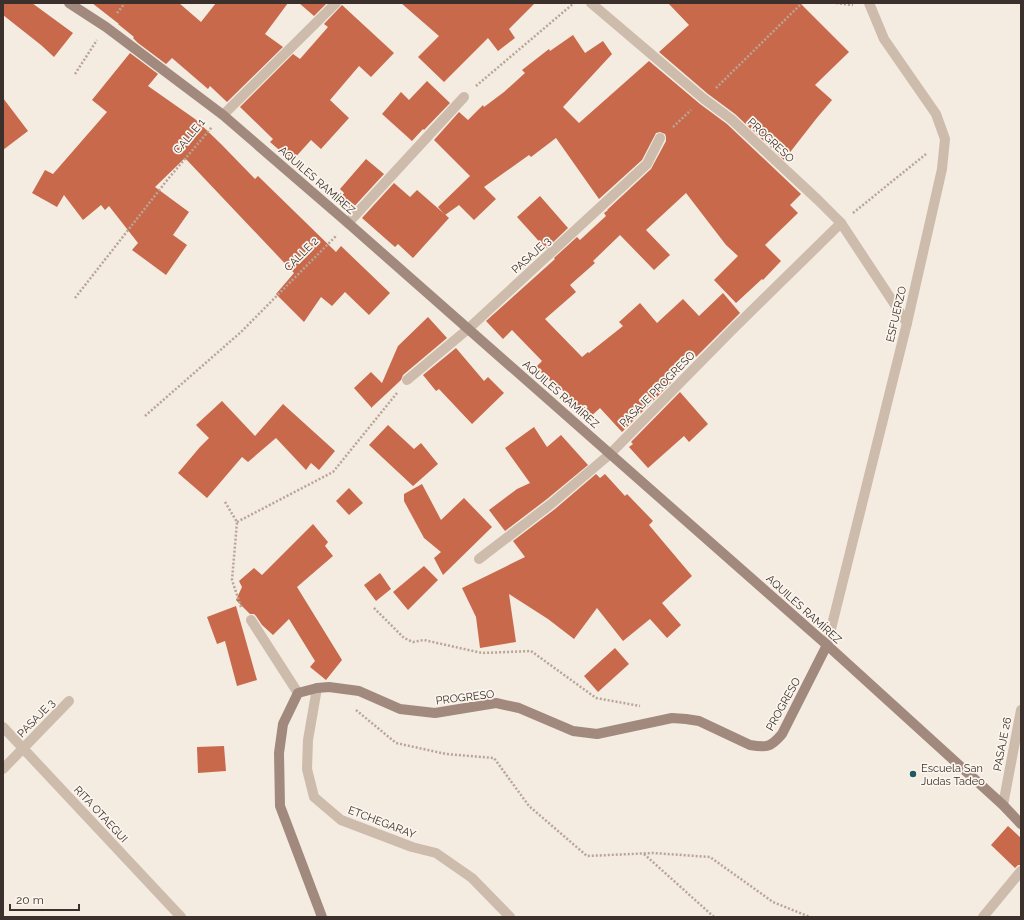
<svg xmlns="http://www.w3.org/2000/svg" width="1024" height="920" font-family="Raleway,sans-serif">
<rect width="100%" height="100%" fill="#f4ebe1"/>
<g fill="#c8694b">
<path d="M3 3H32L73 33 54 57 41 45 3 15Z"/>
<path d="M92 3H179L201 22 216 3H288L265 34 283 47 227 102 210 86 208 89 172 58 166 64 138 43 133 38 134 37 118 24H119Z"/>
<path d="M299 3H327L314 16Z"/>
<path d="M401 3H535L509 29 515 38 498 51 488 38 444 82 418 57 439 36Z"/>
<path d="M668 3H800L849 52 815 85 832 100 816 119 784 160 735 114 708 94 659 52 689 25Z"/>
<path d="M342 5 394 53 371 77 359 66 330 100 349 118 321 149 311 140 292 161 270 142 273 139 240 107 293 54 300 59 328 27 324 24Z"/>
<path d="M573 35 585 53 603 41 612 54 563 107 579 123 649 61 700 104 727 124 801 194 790 205 798 213 765 245 781 261 763 280 762 279 736 303 714 280 738 256 726 245 686 193 646 230 670 255 654 270 620 235 593 261 595 263 570 285 576 292 545 319 582 357 588 352 589 353 623 326 619 322 640 303 657 323 683 299 699 316 723 293 740 313 696 357 692 353 667 378 671 383 622 432 600 408 588 419 555 382 553 384 536 367 542 361 512 330 503 339 486 321 555 259 554 258 577 237 580 240 606 216 604 213 608 210H607L651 169 666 141V137L665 134 660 132 656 133 642 160 599 199 556 138 531 157 529 155 484 187 496 199 474 220 459 205 445 215 438 207 470 176 434 140 459 112 468 120 483 105 484 107 504 92 525 73 522 70 549 49 550 51Z"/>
<path d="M130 53 158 74 148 86 195 119 221 144 255 179 258 176 336 252 341 246 390 293 369 315 345 292 332 306 321 297 304 322 276 294 294 273 185 158 155 187 189 212 173 235 187 245 166 275 132 250 138 243 109 206 105 210 101 205 83 220 64 195 57 207 32 193 45 170 53 174 107 112 92 100Z"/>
<path d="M427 81 450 103 424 130 423 129 412 141 382 114 401 92 409 100Z"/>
<path d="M3 98 28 131 3 150Z"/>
<path d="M366 159 384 174 350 211 338 200 344 193 340 189Z"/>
<path d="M394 183 410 197 417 190 449 218 413 258 398 244 395 247 362 218Z"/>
<path d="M540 196 568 228 546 249 517 217Z"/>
<path d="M428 317 447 338 403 375 401 380 371 408V407L354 388 371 372 382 383 398 346Z"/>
<path d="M456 348 484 381 488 377 504 393 472 424 439 389 436 391 423 375Z"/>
<path d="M680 392 708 424 689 442 684 436 648 468 629 447 633 444 631 442Z"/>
<path d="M222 401 255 436 283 404 335 451 319 470 311 463 306 470 276 438 248 462 242 457 207 498 178 473 200 447 209 438 196 425Z"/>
<path d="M388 425 414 449 421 443 438 464 413 486 369 445Z"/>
<path d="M534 427 547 447 561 435 588 465 547 499 505 531 489 510 517 489 530 483 505 448Z"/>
<path d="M596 474 600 478 605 474 625 496 627 494 653 521 649 525 692 576 662 603 681 625 667 638 650 619 623 641 597 608 574 639 548 619 509 594 516 642 480 648 476 617 462 588 525 557 513 541 555 509Z"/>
<path d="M422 484 441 520 464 498 492 527 443 575 434 558 441 552 424 538 404 501V494Z"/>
<path d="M349 488 363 503 349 515 336 501Z"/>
<path d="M313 524 328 542 325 546 333 556 297 587 342 660 326 680 310 667 315 661 289 619 273 635 262 625 256 616 254 614H250L236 600 242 587 239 581 254 568 262 575Z"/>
<path d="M424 566 438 580 408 610 393 592Z"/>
<path d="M380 573 391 589 376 601 364 585Z"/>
<path d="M236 606 257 680 237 686 225 641 217 644 207 617Z"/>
<path d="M615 648 629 664 598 692 584 676Z"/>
<path d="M224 746 226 771 198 773 197 747Z"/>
<path d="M1008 826 1021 838V865H1018L1015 868 991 845Z"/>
</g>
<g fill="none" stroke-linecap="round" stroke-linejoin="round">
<g stroke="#b9a596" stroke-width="2.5" stroke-dasharray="2 2" stroke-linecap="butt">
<path d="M836 3 853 5"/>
<path d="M117 13 125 3"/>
<path d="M75 74 97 40"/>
<path d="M476 86 574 3"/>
<path d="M716 88 802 3"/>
<path d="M673 127 691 110"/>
<path d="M853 213 926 154"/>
<path d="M75 298 168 179 212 127"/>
<path d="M145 416 241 332 337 235"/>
<path d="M225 502 237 522 232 580 241 607"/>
<path d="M237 522 333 472 397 393"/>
<path d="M374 608 404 638 413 642 424 640 482 653 531 651 596 698 640 706"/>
<path d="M356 710 396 743 446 754 494 758 529 806 587 856 653 853 710 857 773 902 810 917"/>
<path d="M644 854 714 917"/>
</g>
<g stroke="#cdbbac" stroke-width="10">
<path d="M591 3 704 99 731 119 818 200 841 223 907 323"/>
<path d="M223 115 336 3"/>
<path d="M348 223 464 97"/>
<path d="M407 380 468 329 647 164 660 138"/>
<path d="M479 559 551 504 610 454 732 330 841 223"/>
<path d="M251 620 298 693"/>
<path d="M827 645 907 323 942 169 945 139 936 114 884 39 869 3"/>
<path d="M317 688 308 740 307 769 314 797 341 820 412 847 436 853 472 878 510 917"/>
<path d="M3 727 181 917"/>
<path d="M3 769 69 701"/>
<path d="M1003 805 1021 710"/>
<path d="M983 917 1021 871"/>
</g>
<g stroke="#a18a7d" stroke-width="10">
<path d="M69 3 106 27 223 115 348 223 827 645 1003 805 1021 824"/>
<path d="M322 917 280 806 279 753 283 724 298 693 317 688 329 687 359 691 400 709 435 713 496 703 519 708 573 731 597 734 672 718 686 719 699 721 750 745C767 748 771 747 782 734L827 645"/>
</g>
</g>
<circle fill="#1f5a5e" stroke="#fbf5ee" stroke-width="1.5" cx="913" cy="774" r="4"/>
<g text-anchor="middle" stroke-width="3.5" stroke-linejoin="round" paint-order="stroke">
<g font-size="11" fill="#3b302b" stroke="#fbf5ee">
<text transform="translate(189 136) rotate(-50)" y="4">CALLE 1</text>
<text transform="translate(771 140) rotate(43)" y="4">PROGRESO</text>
<text transform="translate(317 180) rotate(41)" y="4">AQUILES RAMÍREZ</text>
<text transform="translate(301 254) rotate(-45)" y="4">CALLE 2</text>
<text transform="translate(531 255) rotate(-42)" y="4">PASAJE 3</text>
<text transform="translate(896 314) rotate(-77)" y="4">ESFUERZO</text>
<text transform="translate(657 389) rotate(-45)" y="4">PASAJE PROGRESO</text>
<text transform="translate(561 394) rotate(41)" y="4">AQUILES RAMÍREZ</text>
<text transform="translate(804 609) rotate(42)" y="4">AQUILES RAMÍREZ</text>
<text transform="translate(465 697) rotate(-7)" y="4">PROGRESO</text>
<text transform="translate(783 704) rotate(-61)" y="4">PROGRESO</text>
<text transform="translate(36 718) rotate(-46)" y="4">PASAJE 3</text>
<text transform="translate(1002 744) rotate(-79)" y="4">PASAJE 26</text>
<text transform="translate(101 814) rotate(47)" y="4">RITA OTAEGUI</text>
<text transform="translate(382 822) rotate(21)" y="4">ETCHEGARAY</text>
</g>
<g font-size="11" fill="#3b302b" stroke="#fbf5ee" text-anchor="start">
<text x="921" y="772">Escuela San<tspan x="921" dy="13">Judas Tadeo</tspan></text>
</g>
</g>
<rect width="1024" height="920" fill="none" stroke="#3b302b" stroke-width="8"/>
<path d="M10 904v6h69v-6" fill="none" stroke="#3b302b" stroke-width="2"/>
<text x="16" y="904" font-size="12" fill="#3b302b" stroke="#fbf5ee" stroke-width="3" paint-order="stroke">20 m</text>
</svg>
